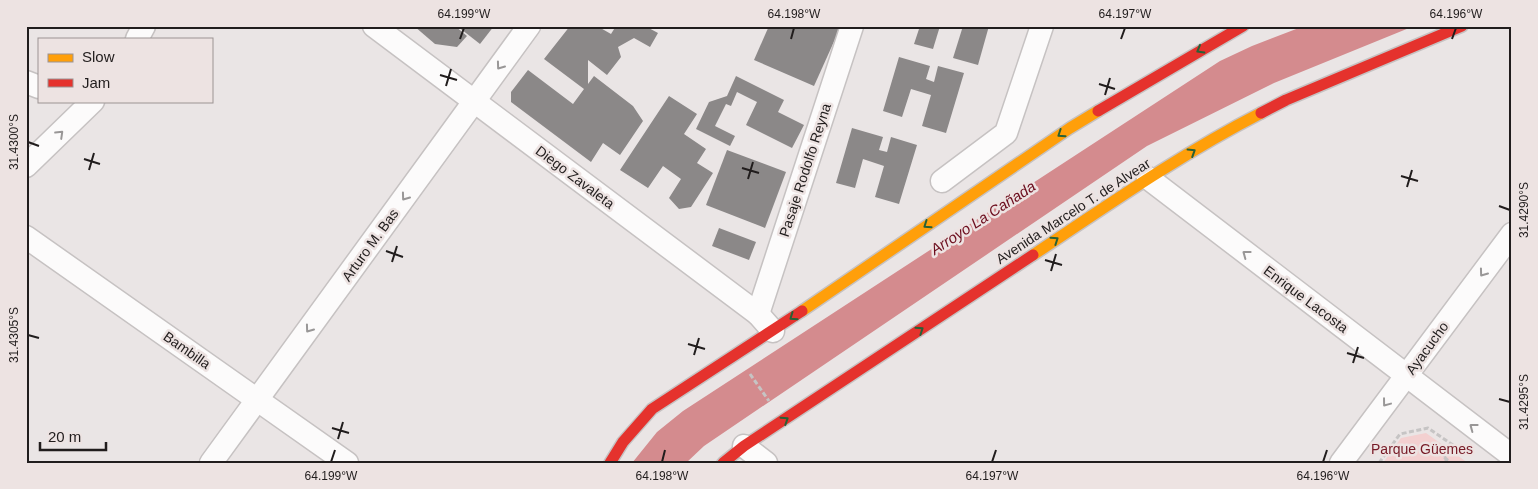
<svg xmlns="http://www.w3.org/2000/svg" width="1538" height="489" font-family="Helvetica,sans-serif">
<rect width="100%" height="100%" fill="#eae5e5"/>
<path fill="#f3d0d0" d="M1426 433 1468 463H1383L1401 438Z"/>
<path fill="#d48b8e" d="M1304 26H1414L1274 83 1147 146 704 446 686 463H632L657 432 683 411 1220 61 1252 46Z"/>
<g fill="#8b8888">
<path d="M414 26H455L467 36 457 47 435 44Z"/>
<path d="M457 26H494L480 44Z"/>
<path d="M570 26H597L611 34 616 26H645L658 33 650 47 634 38 618 47 621 57 607 75 588 60V84L594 76 633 106 643 121 620 155 603 143 591 162 511 102V92L528 70 573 104 584 89 544 59Z"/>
<path d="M769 26H841L814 86 754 60Z"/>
<path d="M920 26H940L933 49 914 44Z"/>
<path d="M963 26H989L978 65 953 58Z"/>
<path d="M899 57 930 66 926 79 934 82 938 66 964 73 946 133 922 126 931 95 911 89 902 117 883 111Z"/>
<path d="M736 76 784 100 778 112 804 125 792 148 746 125 757 102 737 92 731 106 726 104 715 126 735 136 730 146 696 129 709 102 727 96Z"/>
<path d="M669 96 697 114 684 134 706 149 697 163 713 173 691 207 679 209 669 198 681 179 663 166 648 188 620 170Z"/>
<path d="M852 128 883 137 879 150 887 152 891 137 917 145 899 204 875 197 884 166 863 159 855 188 836 183Z"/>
<path d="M727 150 786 172 765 228 706 205Z"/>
<path d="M719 228 756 242 749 260 712 246Z"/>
</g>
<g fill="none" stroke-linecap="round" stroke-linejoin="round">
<g stroke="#c6c2c2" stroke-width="25">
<g id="street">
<path d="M374 26 758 314 773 331"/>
<path d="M137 39 144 26"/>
<path d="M26 82 39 87"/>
<path d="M26 166 93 101"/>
<path d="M1148 178 1512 456"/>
<path d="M942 181 1006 133 1042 26"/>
<path d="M26 237 347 463"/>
<path d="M758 314 852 26"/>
<path d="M744 446 766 463"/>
<path d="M211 463 529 26"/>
<path d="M1341 463 1512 234"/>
</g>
</g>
<g stroke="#c6c2c2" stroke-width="14">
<g id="slow">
<path d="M1033 255C1108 205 1181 154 1261 113"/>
<path d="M802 311 1070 128 1098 111"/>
</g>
</g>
<g stroke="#c6c2c2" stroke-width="14">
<g id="jam">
<path d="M1098 111 1243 26"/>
<path d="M1261 113 1286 100 1462 26"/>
<path d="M610 463 623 442 652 409 802 311"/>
<path d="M723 463 744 446 1033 255"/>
</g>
</g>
<g stroke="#c6c4c4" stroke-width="3" stroke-dasharray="5 2.5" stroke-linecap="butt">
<path d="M750 374 769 401"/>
<path d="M1379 463 1400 434 1428 428 1453 445 1444 457"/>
<path d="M1448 463 1444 457 1451 463"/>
</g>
<use href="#street" stroke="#fcfbfb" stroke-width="22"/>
<use href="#slow" stroke="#ff9f0a" stroke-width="11"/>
<use href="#jam" stroke="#e5322d" stroke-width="11"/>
</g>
<defs><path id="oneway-chevron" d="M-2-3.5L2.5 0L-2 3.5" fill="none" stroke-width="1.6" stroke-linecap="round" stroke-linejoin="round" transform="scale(1.25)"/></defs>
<g stroke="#286136">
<use href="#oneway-chevron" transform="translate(1200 50) rotate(150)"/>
<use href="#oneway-chevron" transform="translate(1061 134) rotate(146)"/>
<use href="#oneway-chevron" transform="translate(1192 152) rotate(-32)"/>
<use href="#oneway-chevron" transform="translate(927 225) rotate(145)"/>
<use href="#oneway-chevron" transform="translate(1055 240) rotate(-34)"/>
<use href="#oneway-chevron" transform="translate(793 317) rotate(145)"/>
<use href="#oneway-chevron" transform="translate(920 330) rotate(-34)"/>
<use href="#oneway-chevron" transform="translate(785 420) rotate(-33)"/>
</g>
<g stroke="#999797">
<use href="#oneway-chevron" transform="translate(500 66) rotate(126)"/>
<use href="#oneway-chevron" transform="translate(60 134) rotate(-44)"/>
<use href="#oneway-chevron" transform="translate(405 197) rotate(126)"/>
<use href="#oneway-chevron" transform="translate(1246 254) rotate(-143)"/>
<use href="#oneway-chevron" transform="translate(1483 273) rotate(126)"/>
<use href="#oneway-chevron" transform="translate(309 329) rotate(126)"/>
<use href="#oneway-chevron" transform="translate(1386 403) rotate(127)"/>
<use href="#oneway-chevron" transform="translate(1473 427) rotate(-143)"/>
</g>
<path fill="none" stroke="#211d1d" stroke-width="2" d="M460 39 464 28M791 39 794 28M1121 39 1125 28M1452 39 1456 28M440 75 457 80M1099 84 1115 89M446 86 451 69M1105 95 1110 78M28 142 39 146M84 159 100 164M742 168 759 173M89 170 94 153M1401 176 1418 181M748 179 753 162M1407 187 1412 170M1499 206 1510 210M386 251 403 257M1045 260 1062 265M392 262 397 246M1051 271 1056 254M28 335 39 338M688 344 705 349M1347 353 1364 358M694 355 699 338M1353 363 1358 347M1499 399 1510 402M332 428 349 433M338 439 343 422M331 462 335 450M662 462 665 450M992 462 996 450M1323 462 1327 450"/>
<g text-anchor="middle" stroke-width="5" stroke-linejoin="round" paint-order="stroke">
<g font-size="14" fill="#211d1d" stroke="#ede3e2">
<text transform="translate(805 170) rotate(-72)" y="5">Pasaje Rodolfo Reyna</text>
<text transform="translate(575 177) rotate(37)" y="5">Diego Zavaleta</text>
<text transform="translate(1073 211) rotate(-33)" y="5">Avenida Marcelo T. de Alvear</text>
<text transform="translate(370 245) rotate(-54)" y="5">Arturo M. Bas</text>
<text transform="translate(1306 299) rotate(37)" y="5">Enrique Lacosta</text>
<text transform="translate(1427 348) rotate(-54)" y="5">Ayacucho</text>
<text transform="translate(187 350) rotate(35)" y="5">Bambilla</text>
</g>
<g font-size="14" fill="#761925" stroke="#ede3e2">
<text x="1422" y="454">Parque Güemes</text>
</g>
<g font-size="15" font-style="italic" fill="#6c0d1d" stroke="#ede3e2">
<text transform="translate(983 218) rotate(-33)" y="5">Arroyo La Cañada</text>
</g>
</g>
<rect width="1538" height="489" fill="none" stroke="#ede3e2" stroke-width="55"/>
<rect x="38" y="38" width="175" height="65" fill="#ede3e2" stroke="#9b9493"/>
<rect x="48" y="54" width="25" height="8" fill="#ff9f0a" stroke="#9b9493"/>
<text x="82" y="62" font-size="15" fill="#211d1d">Slow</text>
<rect x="48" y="79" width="25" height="8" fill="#e5322d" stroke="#9b9493"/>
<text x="82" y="88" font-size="15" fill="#211d1d">Jam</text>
<path d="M40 442v8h66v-8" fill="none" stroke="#211d1d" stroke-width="2.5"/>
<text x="48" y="442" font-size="15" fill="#211d1d" stroke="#ede3e2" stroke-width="4" paint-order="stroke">20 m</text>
<rect x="28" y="28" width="1482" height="434" fill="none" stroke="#211d1d" stroke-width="2"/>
<g font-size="12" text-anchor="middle" fill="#211d1d">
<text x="464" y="18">64.199°W</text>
<text x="794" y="18">64.198°W</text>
<text x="1125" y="18">64.197°W</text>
<text x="1456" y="18">64.196°W</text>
<text transform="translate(14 142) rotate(-90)" y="4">31.4300°S</text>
<text transform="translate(1524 210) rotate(-90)" y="4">31.4290°S</text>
<text transform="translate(14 335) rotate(-90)" y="4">31.4305°S</text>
<text transform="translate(1524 402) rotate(-90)" y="4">31.4295°S</text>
<text x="331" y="480">64.199°W</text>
<text x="662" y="480">64.198°W</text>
<text x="992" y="480">64.197°W</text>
<text x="1323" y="480">64.196°W</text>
</g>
</svg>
